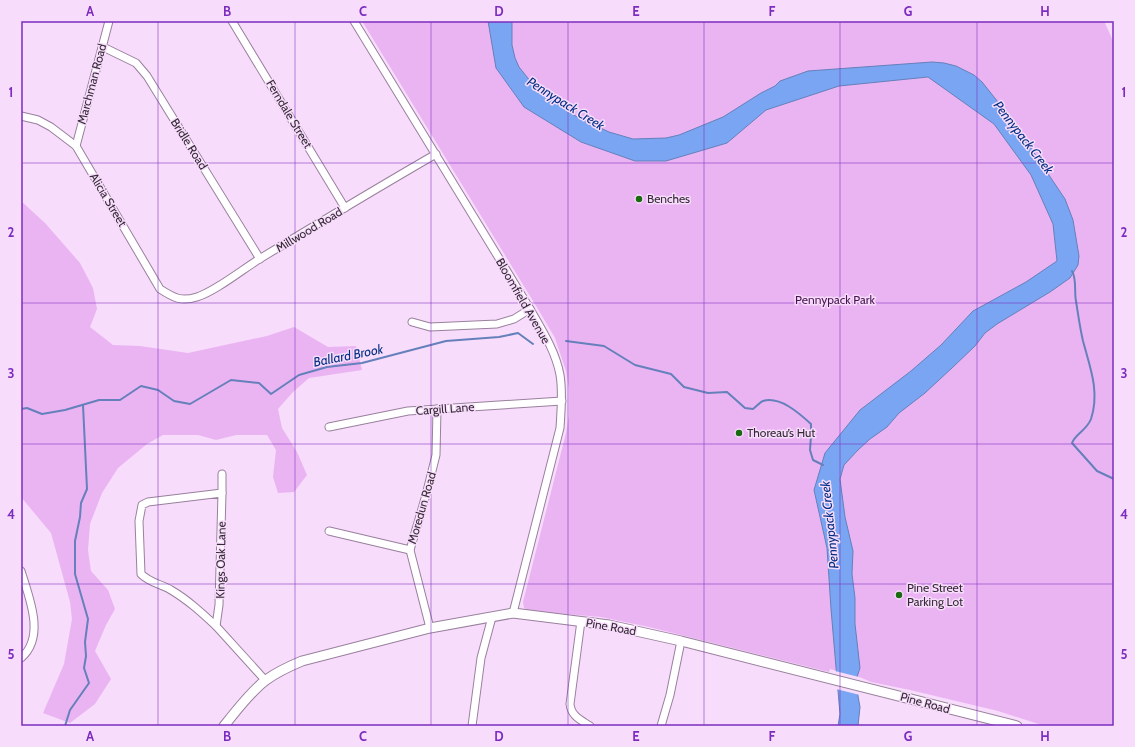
<svg xmlns="http://www.w3.org/2000/svg" width="1135" height="747" font-family="Cabin,sans-serif">
<rect width="100%" height="100%" fill="#f7dcfb"/>
<g fill="#eab4f3">
<path d="M362 21H1104L1114 43V726H1045L998 711 910 690 871 682 862 678 830 669 829 672 649 627 601 617 529 611 524 608 523 602 566 433 569 415V389L566 371 555 338 541 314Z"/>
<path d="M21 201 45 223 80 263 93 288 97 309 90 327 113 345 140 346 188 353 267 336 294 327 328 347 356 346 362 370 309 378 293 392 278 409 282 428 297 452 307 475 294 492 278 493 273 477 276 450 267 435H236L216 440 198 435H163L147 444 118 468 102 493 90 524 88 550 91 571 108 590 115 609 106 625 95 651 111 679 95 704 70 723 43 713 64 664 72 619 70 602 51 533 21 497Z"/>
</g>
<path fill="#79a5f3" stroke="#6580ba" d="M488 21H512V45L515 58 519 67 531 82 548 94 558 104 577 117 609 132 633 139 666 138 679 135 723 117 761 93 775 86 780 81 808 71 932 62 944 63 956 66 974 75 982 82 1010 117 1065 199 1073 220 1079 256 1078 265 1070 278 1050 292 997 324 985 333 975 346 953 367 925 393 899 413 887 427 870 439 858 450 844 465 840 479 845 517 853 551 852 574 855 598V624L860 668 857 677 858 696 860 707 858 726H838L840 714 831 609 827 548 814 490 825 453 860 410 911 371 941 345 973 311 1026 282 1057 261 1053 224 1031 175 994 124 928 77 839 86 766 110 727 143 666 161H635L581 142 524 107 496 68Z"/>
<path fill="#f7dcfb" d="M835 671 859 677 860 695 836 689Z"/>
<g fill="none" stroke-linecap="round" stroke-linejoin="round">
<g stroke="#6580ba" stroke-width="2">
<path d="M1072 271C1077 280 1074 291 1076 301 1078 314 1080 328 1083 341 1090 367 1100 392 1091 419 1087 430 1075 434 1072 443L1097 471 1114 479"/>
<path d="M566 341 604 346 635 365 671 374 684 387 708 393 727 392 745 408 753 409C756 407 760 402 763 401 780 396 799 413 811 424V436L810 450 813 460 823 465"/>
<path d="M21 409 27 408 42 414 65 410 99 400H120L141 386 158 390 174 401 190 404 231 380 259 383 271 394 299 375 327 367 362 363 446 341 499 337 518 333 533 344"/>
<path d="M65 726 70 710 89 683 84 668 86 656 85 642 88 619 75 574V541L80 517 81 503 87 489 83 405"/>
</g>
<g stroke="#99809d" stroke-width="9">
<g id="minor">
<path d="M232 21 345 208"/>
<path d="M354 21 530 309C542 330 556 352 560 375 563 393 561 411 560 428L513 613"/>
<path d="M103 47 136 63 147 76 260 259"/>
<path d="M21 116 38 120 51 127 76 146 160 289C174 298 181 302 197 297 216 291 243 269 261 258 319 223 377 188 436 154"/>
<path d="M76 146 109 21"/>
<path d="M412 322 430 327 497 324 514 319 530 309"/>
<path d="M329 427 408 411 562 401"/>
<path d="M222 493 219 605 216 626C202 613 188 600 171 590 161 584 150 583 141 574L139 521 142 505 148 502Z"/>
<path d="M222 493V474"/>
<path d="M329 531 410 550"/>
<path d="M21 571C29 597 46 637 21 658"/>
<path d="M581 621 570 704C571 716 581 720 590 726"/>
<path d="M216 626 265 680"/>
<path d="M430 628 410 550 426 495 436 455 437 409"/>
<path d="M472 726 481 658 492 617"/>
<path d="M661 726 670 695 681 641"/>
</g>
</g>
<g stroke="#99809d" stroke-width="11">
<path id="tertiary" d="M224 726C235 712 252 690 266 680 277 672 290 666 302 661L430 628 513 613 609 625 681 641 1017 726"/>
</g>
<use href="#minor" stroke="#fff" stroke-width="7"/>
<use href="#tertiary" stroke="#fff" stroke-width="9"/>
</g>
<path fill="none" stroke="#7b2cbf" stroke-width="1" stroke-opacity="0.55" d="M158 21V726M295 21V726M431 21V726M568 21V726M704 21V726M840 21V726M977 21V726M21 163H1114M21 303H1114M21 444H1114M21 584H1114"/>
<g fill="#196b10" stroke="#f7dcfb" stroke-width="1.5">
<circle cx="639" cy="199" r="4"/>
<circle cx="739" cy="433" r="4"/>
<circle cx="899" cy="595" r="4"/>
</g>
<g text-anchor="middle" stroke-width="3" stroke-linejoin="round" paint-order="stroke">
<g font-size="12" fill="#352a36" stroke="#f7dcfb">
<text transform="translate(92 84) rotate(-75)" y="4">Marchman Road</text>
<text transform="translate(289 114) rotate(59)" y="4">Ferndale Street</text>
<text transform="translate(189 144) rotate(58)" y="4">Bridle Road</text>
<text transform="translate(108 200) rotate(59)" y="4">Alicia Street</text>
<text transform="translate(309 230) rotate(-31)" y="4">Millwood Road</text>
<text transform="translate(523 301) rotate(60)" y="4">Bloomfield Avenue</text>
<text transform="translate(445 409) rotate(-4)" y="4">Cargill Lane</text>
<text transform="translate(422 508) rotate(-74)" y="4">Moredun Road</text>
<text transform="translate(221 560) rotate(-89)" y="4">Kings Oak Lane</text>
<text transform="translate(611 627) rotate(10)" y="4">Pine Road</text>
<text transform="translate(925 703) rotate(15)" y="4">Pine Road</text>
</g>
<g font-size="12" fill="#352a36" stroke="#f7dcfb" text-anchor="start">
<text x="647" y="203">Benches</text>
<text x="747" y="437">Thoreau’s Hut</text>
<text x="907" y="592">Pine Street<tspan x="907" dy="14">Parking Lot</tspan></text>
</g>
<g font-size="12" fill="#46144e" stroke="#f7dcfb">
<text x="835" y="304">Pennypack Park</text>
</g>
<g font-size="13" font-style="italic" fill="#032f83" stroke="#f7dcfb">
<text transform="translate(566 103) rotate(32)" y="5">Pennypack Creek</text>
<text transform="translate(1024 137) rotate(52)" y="5">Pennypack Creek</text>
<text transform="translate(348 355) rotate(-11)" y="5">Ballard Brook</text>
<text transform="translate(829 525) rotate(-96)" y="5">Pennypack Creek</text>
</g>
</g>
<rect width="1135" height="747" fill="none" stroke="#f7dcfb" stroke-width="44"/>
<rect x="22" y="22" width="1091" height="703" fill="none" stroke="#7b2cbf" stroke-width="1.5"/>
<g font-size="13" text-anchor="middle" font-weight="bold" fill="#7b2cbf">
<text x="90" y="16">A</text>
<text x="227" y="16">B</text>
<text x="363" y="16">C</text>
<text x="499" y="16">D</text>
<text x="636" y="16">E</text>
<text x="772" y="16">F</text>
<text x="908" y="16">G</text>
<text x="1045" y="16">H</text>
<text x="11" y="97">1</text>
<text x="1124" y="97">1</text>
<text x="11" y="237">2</text>
<text x="1124" y="237">2</text>
<text x="11" y="378">3</text>
<text x="1124" y="378">3</text>
<text x="11" y="519">4</text>
<text x="1124" y="519">4</text>
<text x="11" y="659">5</text>
<text x="1124" y="659">5</text>
<text x="90" y="741">A</text>
<text x="227" y="741">B</text>
<text x="363" y="741">C</text>
<text x="499" y="741">D</text>
<text x="636" y="741">E</text>
<text x="772" y="741">F</text>
<text x="908" y="741">G</text>
<text x="1045" y="741">H</text>
</g>
</svg>
